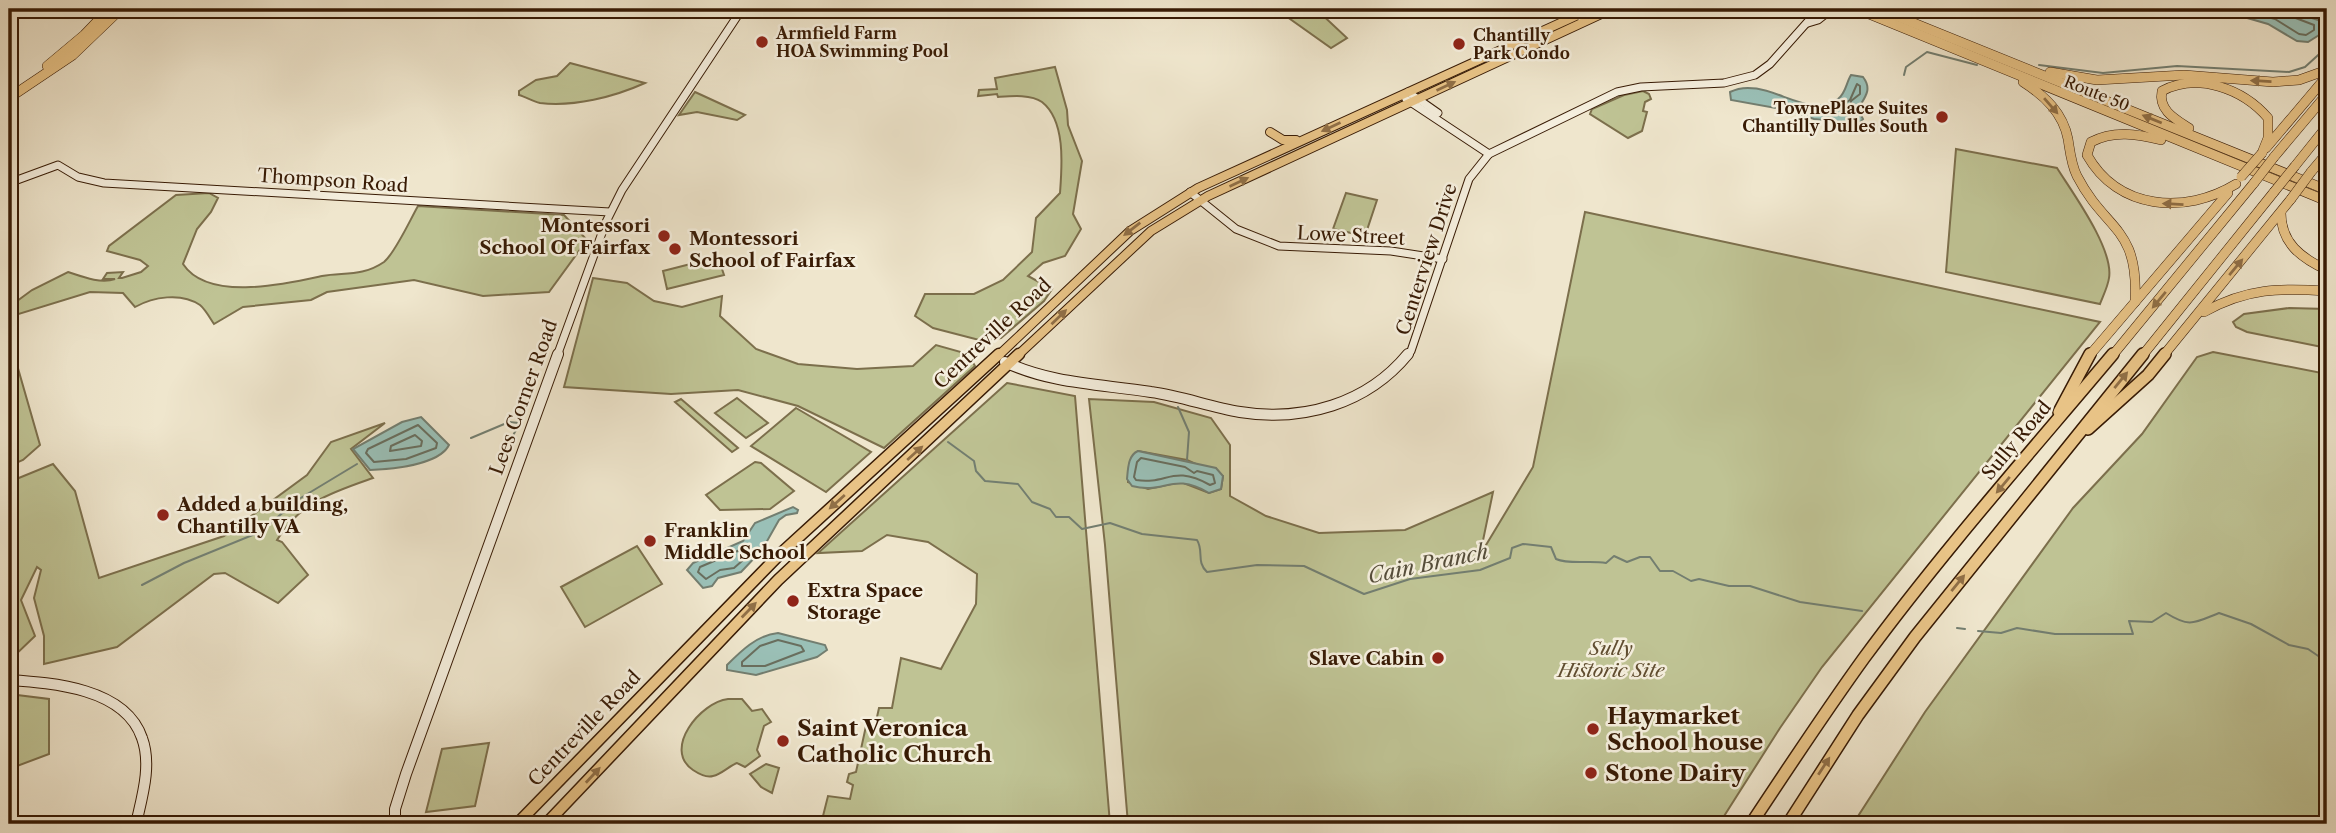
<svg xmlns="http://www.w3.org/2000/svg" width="2336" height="833" font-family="'Libre Caslon Text',serif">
<rect width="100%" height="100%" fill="#efe6cd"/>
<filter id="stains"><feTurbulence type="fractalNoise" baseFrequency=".00286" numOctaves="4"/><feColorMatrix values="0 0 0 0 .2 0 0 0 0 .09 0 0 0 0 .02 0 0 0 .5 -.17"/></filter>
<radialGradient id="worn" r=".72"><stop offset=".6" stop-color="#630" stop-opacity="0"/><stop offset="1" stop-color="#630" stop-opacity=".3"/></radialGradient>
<g fill="#bfc394" stroke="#7c6f4c" stroke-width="2" fill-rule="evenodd">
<path d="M1276 9H1316L1347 38 1331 48Z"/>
<path d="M570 63 645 83C614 97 574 107 540 103 532 101 526 97 519 95V91L536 80 557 76Z"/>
<path d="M1055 67 1067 110 1068 125 1082 161 1073 214 1081 229 1065 256 1043 263 1028 276 1052 289 1044 301 1001 338 983 341 933 328 915 316 925 294H974L1003 280 1032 252 1036 218 1060 193C1062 166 1066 121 1042 102 1031 94 1011 96 998 97L997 94 978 96 979 90 997 89 995 78Z"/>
<path d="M1643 91 1649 94 1651 99 1645 102 1643 111 1647 112 1642 131 1628 138 1590 114 1592 109 1624 95Z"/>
<path d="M695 92 745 115 737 120 697 112 679 115Z"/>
<path d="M1956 149 2057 168C2072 192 2114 249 2109 278 2108 286 2103 296 2100 304L1946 272Z"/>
<path d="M209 193 218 198 211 212 197 229 183 264C208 302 285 284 322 276 344 272 362 277 384 262 395 253 410 220 418 206L564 215 587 240 549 292 483 296 414 280 327 292 311 300 243 307 214 324C210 318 205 309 200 305 181 292 153 297 135 307L123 293 90 292 9 317V307L32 290 68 272C83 277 101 284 115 279H103L107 273 123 272 119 278H122L141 272 148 266 140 260 107 251 109 246 176 195Z"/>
<path d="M1346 193 1377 200 1365 236 1333 229Z"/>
<path d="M1585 212 2100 322 1822 667 1780 728 1719 824H1128L1105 545 1089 399 1154 402 1211 418 1230 445V496L1266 516 1319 533 1405 530 1493 492 1480 555 1533 467ZM1138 451 1187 460 1223 476 1221 489 1209 493 1181 482 1148 489 1128 482 1130 461Z"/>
<path d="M718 257 724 275 667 289 663 271Z"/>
<path d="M593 278 627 283 654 301 682 307 722 296 720 316 756 349 798 364 857 369 913 366 936 345 968 354 975 366 884 448 798 406 738 390 671 394 564 387Z"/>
<path d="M2289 308 2327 309V348L2247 332 2236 327 2233 322 2244 314Z"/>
<path d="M9 337 40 445 23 460 9 466Z"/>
<path d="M2213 352 2327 374V824H1853L1925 712 2073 508 2142 434 2197 357Z"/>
<path d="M1007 383 1075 396 1110 824H821L828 796 850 799 853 785 847 782 849 774 856 772 866 726H875L879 708H892L901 658 941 669 976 604 977 574 928 542 887 535 862 551 818 553Z"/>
<path d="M737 398 768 423 746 438 715 413Z"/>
<path d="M681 399 738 448 732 452 675 402Z"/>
<path d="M796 408 871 452 826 492 751 446Z"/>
<path d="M385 423 351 449 373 478C333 492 300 502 277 540L282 542 308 575 278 603 225 573 214 574 117 647 44 664V636L34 598 41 570 37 567 21 600 35 636 9 661V482L53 464 75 491 99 578 224 536 307 475 331 442Z"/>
<path d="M755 462 761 463 794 491 770 509 720 510 706 495Z"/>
<path d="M637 546 662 584 585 627 561 587Z"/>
<path d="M9 694 49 699V754L9 769Z"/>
<path d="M728 699H742L752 711 762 709 771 722 764 726 757 750 760 756 745 767 737 763C729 766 722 774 713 776 706 778 699 774 693 770 662 749 701 702 728 699Z"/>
<path d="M489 743 475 806 426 812 442 749Z"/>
<path d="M766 764 779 768 772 793 761 787 750 774Z"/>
</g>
<g fill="#9ac0b7" stroke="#737e70" stroke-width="2">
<path d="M2216 9H2285L2327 23V30L2308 42 2297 41 2268 24Z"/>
<path d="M1851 75 1863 77C1873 90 1864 98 1858 109L1863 119 1859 124 1814 119 1787 110 1731 100 1730 92C1765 74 1807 122 1838 99 1846 93 1846 83 1851 75Z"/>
<path d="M421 417 449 445C439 465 391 469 370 470L353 449 402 422Z"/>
<path d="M1138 451 1216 468 1223 476 1221 489 1209 493C1172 471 1165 495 1132 486L1127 479C1128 469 1128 455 1138 451Z"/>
<path d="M793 507 798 510 797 513 786 515 779 520 762 550 741 572 718 578 712 586 703 588 687 570 693 563 743 541 755 523Z"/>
<path d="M778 633 825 645 827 650 817 657 756 675 727 670V665C741 651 757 635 778 633Z"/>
</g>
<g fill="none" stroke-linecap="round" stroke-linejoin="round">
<g stroke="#696e5e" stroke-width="2">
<path d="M2238 9 2275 19 2299 34 2306 35 2314 30V25L2293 17 2291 9"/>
<path d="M1857 84 1860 86V94L1851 101 1850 114H1836L1835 109 1850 100Z"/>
<path d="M418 425 437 443 436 448 406 459 374 462 366 453 368 449Z"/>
<path d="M415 435 422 441 421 446 390 451 391 446Z"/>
<path d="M1141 458 1185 467 1194 473 1197 471 1213 475 1215 483 1210 485C1172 464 1168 485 1136 480L1134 477 1137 462Z"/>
<path d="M747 547 751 553 734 568 720 570 706 579 698 572 700 567Z"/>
<path d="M778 640 801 646 804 651 765 666H742V662L760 646Z"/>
</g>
<g stroke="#737e70" stroke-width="2">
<path d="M2039 65 2103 73 2177 66 2289 72 2305 67 2327 47"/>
<path d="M1904 75 1906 67 1927 52 1977 65"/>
<path d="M1178 407 1189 432 1187 460"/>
<path d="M471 438 509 422 519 423 538 378"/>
<path d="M948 442 974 461 976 471 985 481 1018 484 1032 502 1050 509 1056 517H1069L1082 529 1110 523 1142 534 1197 540C1204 551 1196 562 1207 572L1257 565 1304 566 1364 594 1410 579 1480 570 1510 558 1512 548 1523 544 1551 547 1556 559C1570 565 1589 560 1606 563L1614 556 1627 562 1640 557H1650L1660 571H1673L1691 581 1699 579 1729 586H1750L1800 602 1862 611"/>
<path d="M503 455 519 424"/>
<path d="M142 585 184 563 260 532 299 499 357 464"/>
<path d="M1957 628 1965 629"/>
<path d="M1978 631 2001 633 2017 628 2055 634H2133L2129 621 2152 622 2166 613C2190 628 2194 623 2219 613L2251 624 2289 645 2308 649 2327 662"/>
</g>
<g stroke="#381b05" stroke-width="9">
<g id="secondary-far1">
<path d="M1566 9 1581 17"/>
<path d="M2066 9 2139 14 2179 9"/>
<path d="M1808 23 1818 20 1832 9"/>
<path d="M1408 92 1438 113"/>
<path d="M1406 99 1489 154"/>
<path d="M9 183 58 165 78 177 104 183 610 212"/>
<path d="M1190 192 1236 229 1279 246 1391 251 1443 259"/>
<path d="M557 356 606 222 622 190 742 9"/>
<path d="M1407 356 1411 351 1469 179 1489 154 1617 92 1641 87 1724 83 1755 75 1770 64 1819 9"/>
</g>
</g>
<g stroke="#381b05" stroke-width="12">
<g id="secondary">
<path d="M1005 362C1052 384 1100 384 1151 392 1181 396 1210 407 1240 412 1303 422 1367 404 1408 354"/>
<path d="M9 680C53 683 125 688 142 738 152 765 142 797 136 824"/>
<path d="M395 824V809L406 774 558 354"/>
</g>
</g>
<g stroke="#381b05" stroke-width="10">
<g id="primary-far1">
<path d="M1270 132 1283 140H1296"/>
<path d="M998 356 1130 231 1198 188 1591 9"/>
<path d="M1017 356 1151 231 1208 196 1612 9"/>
</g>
</g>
<g stroke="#381b05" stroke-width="13">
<g id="primary">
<path d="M517 824 778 556 999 354"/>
<path d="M546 824 778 580 1019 354"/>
</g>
</g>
<g stroke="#381b05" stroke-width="10">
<g id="highway-far1">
<path d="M1857 9 2327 201"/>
<path d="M1879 9 2327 190"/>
<path d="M1829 11 1837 9"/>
<path d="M47 66 84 35 109 9"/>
<path d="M2050 72 2097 80 2184 75 2273 82 2299 80 2327 70"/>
<path d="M2023 82C2045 96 2063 113 2068 139 2070 151 2071 164 2077 176 2106 232 2139 226 2135 302"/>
<path d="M9 98 73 55 121 9"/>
<path d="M2189 128C2175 119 2158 110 2162 91 2198 72 2243 89 2268 118V138L2262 153"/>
<path d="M2161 140C2137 134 2114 130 2091 142L2087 155C2118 210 2185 215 2236 184"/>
<path d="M2266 148 2327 76"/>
<path d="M2274 157 2327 94"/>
<path d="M2295 166 2327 126"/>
<path d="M2311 172 2327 153"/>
<path d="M2281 213C2281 243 2301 258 2327 270"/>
<path d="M2204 312C2247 288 2279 288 2327 291"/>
<path d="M2089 356 2228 193"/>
<path d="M2112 356 2254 183"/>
<path d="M2142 356 2274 192"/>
<path d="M2163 356 2291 199"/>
</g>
</g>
<g stroke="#381b05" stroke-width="14">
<g id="highway">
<path d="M2059 412 2090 354"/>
<path d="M2088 429 2148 375 2165 354"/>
<path d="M1751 824C1788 768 1825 712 1864 658 1942 552 2029 454 2113 354"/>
<path d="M1788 824 1858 715 1915 637 2143 354"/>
</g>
</g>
<use href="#secondary-far1" stroke="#f5efde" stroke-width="7"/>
<use href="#secondary" stroke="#f5efde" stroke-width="10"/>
<use href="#primary-far1" stroke="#e8c386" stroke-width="8"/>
<use href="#primary" stroke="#e8c386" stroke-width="10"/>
<use href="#highway-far1" stroke="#e8c386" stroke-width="9"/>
<use href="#highway" stroke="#e8c386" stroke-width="11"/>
<g stroke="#381b05" stroke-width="10" stroke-linecap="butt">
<g id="highway-bridge">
<path d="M2241 177 2262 153"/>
<path d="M2254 183 2274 157"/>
<path d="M2274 192 2295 166"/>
<path d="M2291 199 2311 172"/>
</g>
</g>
<use href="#highway-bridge" stroke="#e8c386" stroke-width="9"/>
</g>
<defs><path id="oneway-solid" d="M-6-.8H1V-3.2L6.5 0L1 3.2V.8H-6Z" transform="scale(1.75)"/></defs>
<g fill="#906f46">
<use href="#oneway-solid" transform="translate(2261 81) rotate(-177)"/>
<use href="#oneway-solid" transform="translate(1446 86) rotate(-25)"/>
<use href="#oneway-solid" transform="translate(2051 106) rotate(49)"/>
<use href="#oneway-solid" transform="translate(2152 119) rotate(-158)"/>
<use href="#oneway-solid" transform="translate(1331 127) rotate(155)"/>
<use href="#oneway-solid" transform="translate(1239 182) rotate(-25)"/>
<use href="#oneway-solid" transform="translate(2173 204) rotate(-177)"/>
<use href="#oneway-solid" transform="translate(1132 229) rotate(142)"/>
<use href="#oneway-solid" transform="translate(2236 267) rotate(-50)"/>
<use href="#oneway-solid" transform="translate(2159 300) rotate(130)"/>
<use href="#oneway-solid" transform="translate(1059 317) rotate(-44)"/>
<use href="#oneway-solid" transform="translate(2121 380) rotate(-51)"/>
<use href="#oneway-solid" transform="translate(915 453) rotate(-42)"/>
<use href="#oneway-solid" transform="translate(2003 485) rotate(130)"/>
<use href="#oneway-solid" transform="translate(837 502) rotate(138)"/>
<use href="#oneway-solid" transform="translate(1958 583) rotate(-51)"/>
<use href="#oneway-solid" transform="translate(749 610) rotate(-46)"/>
<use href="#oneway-solid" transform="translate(1824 766) rotate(-57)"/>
<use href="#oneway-solid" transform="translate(593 775) rotate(-47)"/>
</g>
<g fill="#8f2418" stroke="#f5efde" stroke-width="2.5">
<circle cx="762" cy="42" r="7"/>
<circle cx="1459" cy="44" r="7"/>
<circle cx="1942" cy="117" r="7"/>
<circle cx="664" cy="236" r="7"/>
<circle cx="675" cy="249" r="7"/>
<circle cx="163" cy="515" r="7"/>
<circle cx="650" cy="541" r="7"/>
<circle cx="793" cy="601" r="7"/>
<circle cx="1438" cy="658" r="7"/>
<circle cx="1593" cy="729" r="7"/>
<circle cx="783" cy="741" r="7"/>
<circle cx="1591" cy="773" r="7"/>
</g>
<g text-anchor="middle" stroke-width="5" stroke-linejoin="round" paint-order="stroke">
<g font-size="16" font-weight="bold" fill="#381b05" stroke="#f5efde" text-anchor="start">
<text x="776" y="39">Armfield Farm<tspan x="776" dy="18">HOA Swimming Pool</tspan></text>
<text x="1473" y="41">Chantilly<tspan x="1473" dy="18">Park Condo</tspan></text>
<text x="1928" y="114" text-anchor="end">TownePlace Suites<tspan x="1928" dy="18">Chantilly Dulles South</tspan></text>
</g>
<g font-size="16" fill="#381b05" stroke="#f5efde">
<text transform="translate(2097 93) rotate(22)" y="6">Route 50</text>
</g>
<g font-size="19" fill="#381b05" stroke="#f5efde">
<text transform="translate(333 180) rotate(4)" y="7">Thompson Road</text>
<text transform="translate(1351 235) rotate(3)" y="7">Lowe Street</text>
<text transform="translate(1426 259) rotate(-72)" y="7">Centerview Drive</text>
<text transform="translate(992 333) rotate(-43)" y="7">Centreville Road</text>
<text transform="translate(523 397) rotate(-70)" y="7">Lees Corner Road</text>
<text transform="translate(2016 440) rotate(-50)" y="7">Sully Road</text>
<text transform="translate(584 728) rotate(-46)" y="7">Centreville Road</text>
</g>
<g font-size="19" font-weight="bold" fill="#381b05" stroke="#f5efde" text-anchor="start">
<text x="650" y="232" text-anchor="end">Montessori<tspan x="650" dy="22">School Of Fairfax</tspan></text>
<text x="689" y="245">Montessori<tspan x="689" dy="22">School of Fairfax</tspan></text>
<text x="177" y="511">Added a building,<tspan x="177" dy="22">Chantilly VA</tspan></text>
<text x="664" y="537">Franklin<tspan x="664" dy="22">Middle School</tspan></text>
<text x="807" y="597">Extra Space<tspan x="807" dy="22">Storage</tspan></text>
<text x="1424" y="665" text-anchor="end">Slave Cabin</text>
</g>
<g font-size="19" font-style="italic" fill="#604d30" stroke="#f5efde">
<text x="1611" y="655">Sully<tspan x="1611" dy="22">Historic Site</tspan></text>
</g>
<g font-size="21" font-style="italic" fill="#554d3a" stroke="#f5efde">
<text transform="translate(1428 564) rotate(-12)" y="7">Cain Branch</text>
</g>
<g font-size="23" font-weight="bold" fill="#381b05" stroke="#f5efde" text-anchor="start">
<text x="1607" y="724">Haymarket<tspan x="1607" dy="26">School house</tspan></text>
<text x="797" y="736">Saint Veronica<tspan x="797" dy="26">Catholic Church</tspan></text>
<text x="1605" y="781">Stone Dairy</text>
</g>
</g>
<rect width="2336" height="833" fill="none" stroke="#efe6cd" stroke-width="35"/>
<rect x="10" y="10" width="2315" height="812" fill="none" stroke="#381b05" stroke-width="3.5"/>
<rect x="18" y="18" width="2301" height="798" fill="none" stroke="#381b05" stroke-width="2"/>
<rect width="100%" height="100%" filter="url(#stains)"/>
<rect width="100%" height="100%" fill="url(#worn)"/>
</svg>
